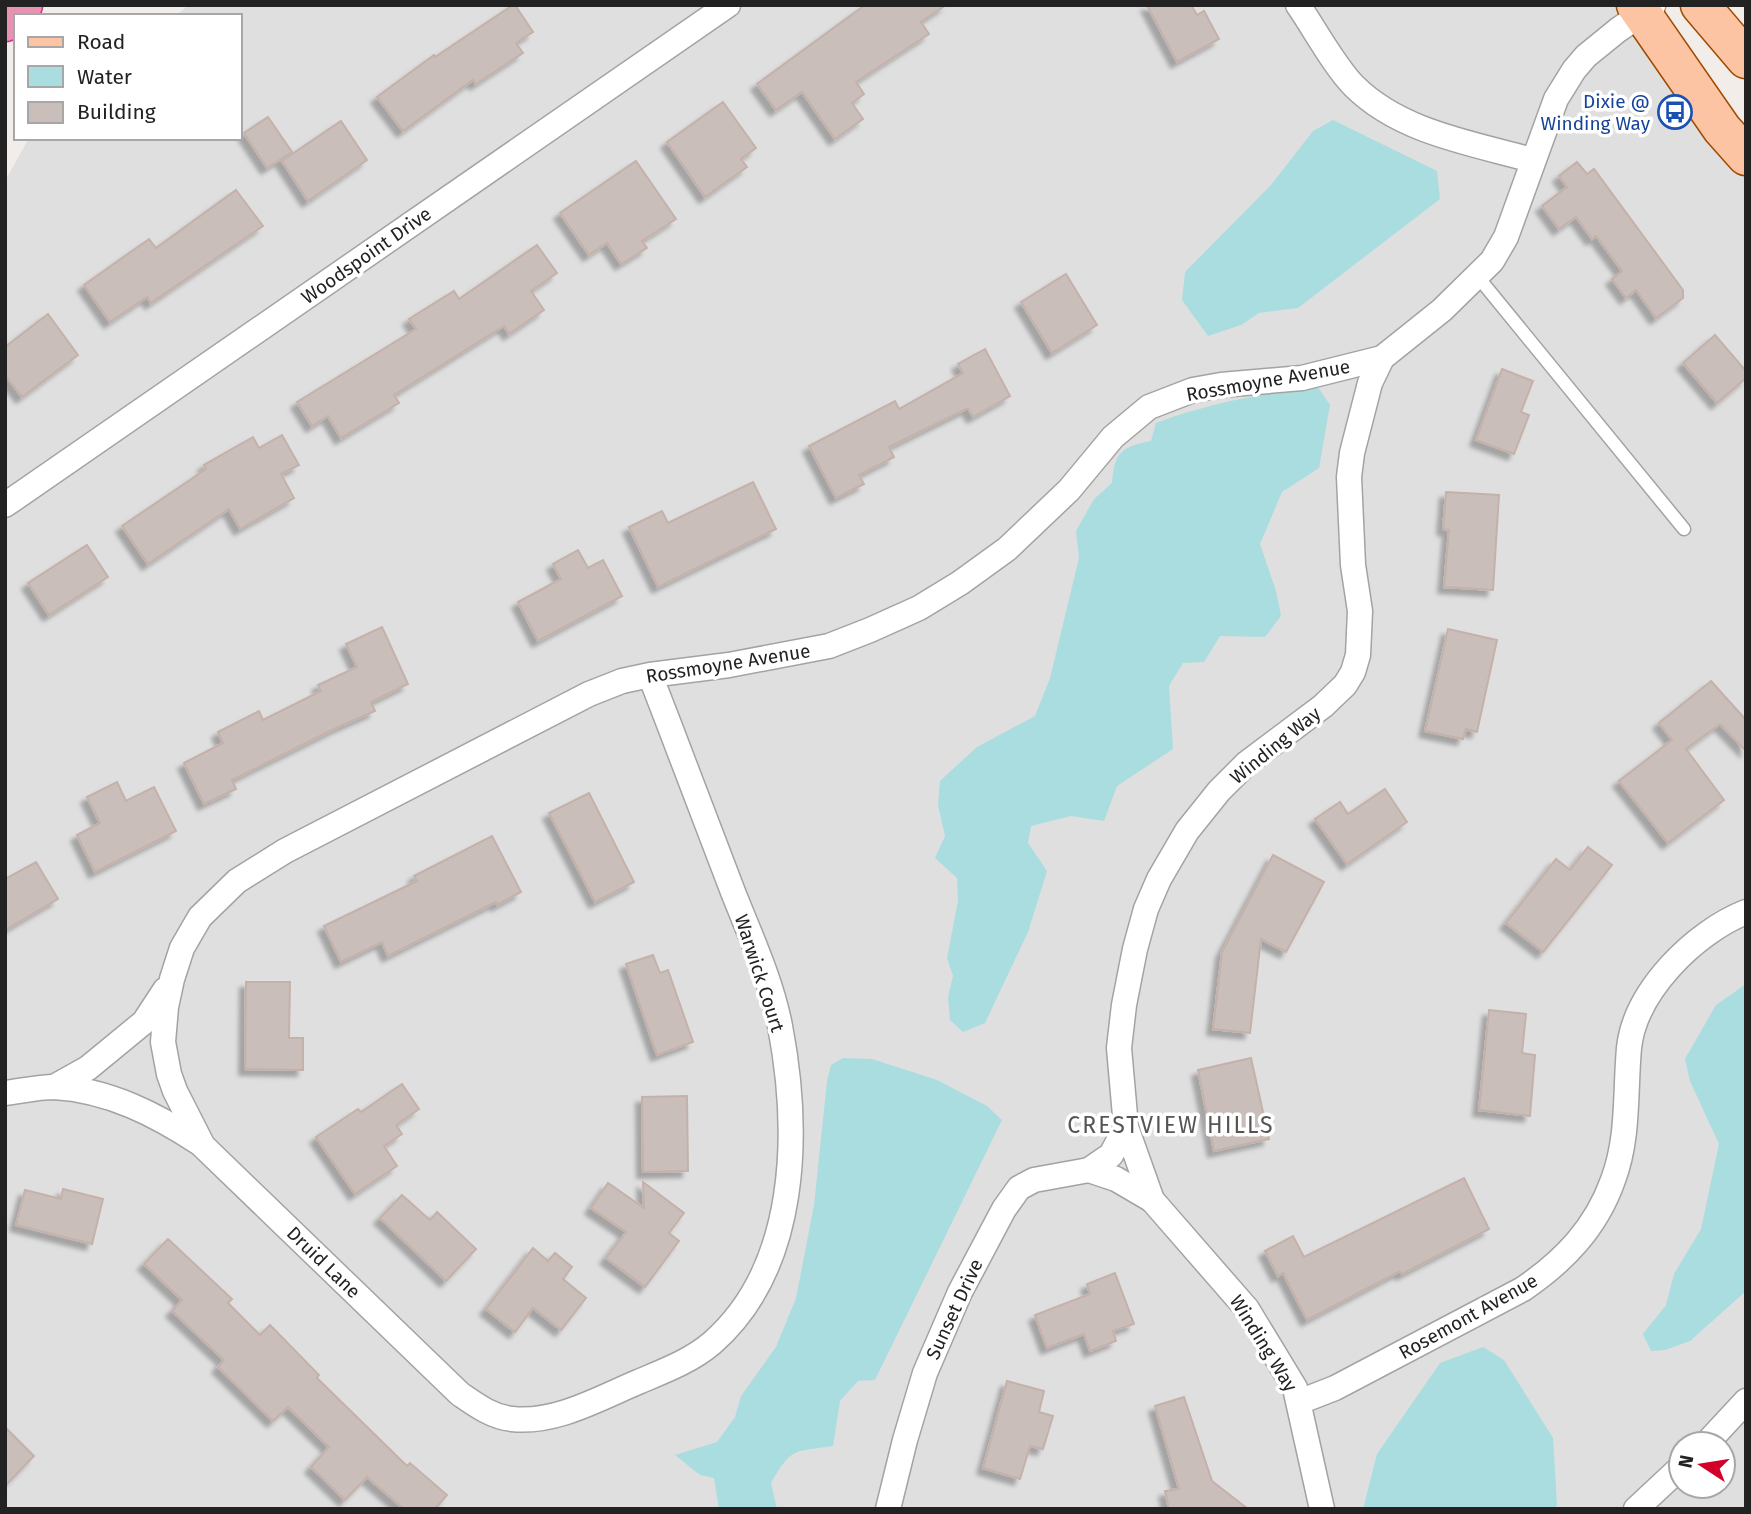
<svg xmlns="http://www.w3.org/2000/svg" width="1751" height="1514" font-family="'Fira Sans',sans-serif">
<defs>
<filter id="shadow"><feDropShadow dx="-6" dy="6" stdDeviation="2" flood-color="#0004"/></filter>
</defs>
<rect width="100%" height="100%" fill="#f2ede8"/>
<path fill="#e0dfdf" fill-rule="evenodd" d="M188 5H1636L1746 156V1509H5V181L29 138H240V16H176ZM1681 1444H1723V1486H1681Z"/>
<g fill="#a9dddf">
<path d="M1333 120 1437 171 1440 199 1298 308 1259 313 1241 325 1208 336 1182 300 1185 272 1271 185 1313 131Z"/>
<path d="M1317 386 1330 405 1319 468 1282 492 1260 544 1276 591 1281 616 1265 637 1220 636 1204 662 1183 663 1169 686 1173 749 1117 786 1104 821 1071 816 1031 826 1028 843 1047 871 1028 932 985 1023 963 1032 950 1020 948 997 953 976 947 958 958 901 957 878 935 858 945 836 938 805 940 781 977 747 1035 716 1050 678 1079 558 1076 531 1094 499 1112 483C1114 453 1122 446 1151 441L1156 423C1209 403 1262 394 1317 386Z"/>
<path d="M1746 984V1291L1690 1341 1665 1350 1651 1351 1643 1334 1666 1305 1674 1274 1701 1229 1719 1144 1690 1081 1685 1059 1716 1005Z"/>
<path d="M843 1058 872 1059 937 1080 987 1106 1002 1120 875 1380 858 1381 840 1401 833 1446C793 1452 792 1447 771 1483L777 1509H719L714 1478 700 1475 675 1455 717 1442 735 1417 741 1396 776 1347 796 1298 814 1205 827 1081 831 1065Z"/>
<path d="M1483 1347 1504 1360 1553 1438 1557 1505 1554 1509H1363L1377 1454 1440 1363Z"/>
</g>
<g fill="#cabebb" stroke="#c4b1aa" stroke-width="2" filter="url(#shadow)">
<path d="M513 5H515L533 32 516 43 523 53 476 84 473 80 403 131 377 97 434 55 435 57Z"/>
<path d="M865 5H946L921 22 929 34 856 82 864 94 852 103 863 119 835 139 802 92 776 110 757 84Z"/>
<path d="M1147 5H1191L1197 15 1204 11 1219 39 1177 62Z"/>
<path d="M723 102 756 148 741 159 747 167 705 197 667 142Z"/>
<path d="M268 117 292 152 267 168 244 133Z"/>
<path d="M341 121 367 160 308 201 282 161Z"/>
<path d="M636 161 676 219 642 241 647 248 621 264 607 243 589 255 560 213Z"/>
<path d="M1577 162 1587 174 1594 169 1683 290V298L1656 318 1636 290 1626 298 1612 279 1622 271 1596 236 1592 239 1576 217 1559 229 1542 206 1567 187 1559 176Z"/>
<path d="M236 190 263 226 151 303 147 297 110 322 84 285 149 239 156 248Z"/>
<path d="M537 245 557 273 531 291 544 310 509 334 504 326 394 395 399 403 341 438 328 416 312 426 297 402 416 329 409 319 454 291 459 299Z"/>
<path d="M1066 274 1097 325 1052 353 1021 302Z"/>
<path d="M48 314 78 355 22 397 5 375V347Z"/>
<path d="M1715 335 1746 371V378L1717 403 1683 363Z"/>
<path d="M985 349 1010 396 973 417 968 408 889 447 894 457 859 475 864 484 836 498 809 446 895 401 899 409 963 373 958 364Z"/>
<path d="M1502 369 1533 381 1521 412 1529 415 1514 454 1476 440Z"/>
<path d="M282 435 299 465 281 474 294 498 240 529 229 509 148 564 122 526 206 469 204 465 253 437 259 448Z"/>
<path d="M753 482 776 529 658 587 629 527 662 511 668 523Z"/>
<path d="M1446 492 1499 495 1493 590 1444 587 1449 530 1443 529Z"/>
<path d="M87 545 108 577 49 615 28 583Z"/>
<path d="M578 550 588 568 603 560 622 596 538 641 518 602 561 579 553 564Z"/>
<path d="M382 627 408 684 371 702 375 711 338 727 232 780 236 789 204 804 184 763 223 743 218 732 259 711 263 720 321 691 318 685 357 667 346 644Z"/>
<path d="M1448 629 1497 640 1477 732 1466 729 1463 739 1425 731Z"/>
<path d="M1711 681 1746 720V751L1720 724 1686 749 1724 800 1668 843 1619 781 1672 740 1659 723Z"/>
<path d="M117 782 126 801 154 787 176 831 95 872 77 835 100 823 87 797Z"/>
<path d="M1385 789 1407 822 1347 864 1315 819 1340 802 1348 814Z"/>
<path d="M589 793 634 882 595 902 549 813Z"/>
<path d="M492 836 521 892 497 905 496 902 388 956 382 942 341 962 324 926 417 881 414 876Z"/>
<path d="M1588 847 1612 865 1543 952 1506 923 1556 859 1570 870Z"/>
<path d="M1273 855 1324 882 1286 952 1261 939 1250 1033 1213 1029 1222 952Z"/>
<path d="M36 862 58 899 5 930V879Z"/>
<path d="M653 955 660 973 668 970 693 1042 657 1055 626 964Z"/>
<path d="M246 982H290L289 1038H303V1070L245 1069Z"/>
<path d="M1489 1010 1526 1014 1522 1053 1535 1055 1530 1116 1479 1110Z"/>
<path d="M1251 1058 1269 1139 1214 1151 1198 1070Z"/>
<path d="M402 1084 419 1109 396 1125 402 1134 384 1146 397 1166 355 1194 316 1137 358 1109 361 1112Z"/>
<path d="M687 1096 688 1171 643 1172 642 1097Z"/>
<path d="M1464 1178 1489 1229 1402 1274 1400 1271 1307 1320 1283 1273 1278 1276 1265 1251 1293 1236 1304 1257Z"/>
<path d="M643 1182 684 1213 669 1233 679 1241 645 1287 606 1258 626 1232 591 1208 608 1183 644 1208Z"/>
<path d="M63 1189 103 1199 92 1244 16 1225 25 1190 61 1199Z"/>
<path d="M402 1195 430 1220 437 1212 476 1249 446 1281 380 1218Z"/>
<path d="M168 1239 232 1299 228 1303 260 1335 270 1325 319 1375 317 1378 407 1466 410 1463 447 1495 435 1509H404L367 1477 345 1500 311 1467 329 1447 288 1407 273 1421 218 1367 224 1360 172 1311 182 1300 144 1264Z"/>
<path d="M533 1248 548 1261 555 1253 572 1267 563 1279 586 1298 561 1330 533 1308 515 1332 486 1309Z"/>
<path d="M1115 1273 1134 1324 1113 1331 1116 1341 1090 1351 1084 1334 1047 1348 1035 1315 1090 1294 1087 1284Z"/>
<path d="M1007 1381 1044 1391 1039 1412 1053 1416 1043 1449 1030 1446 1020 1479 983 1468Z"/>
<path d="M1184 1397 1212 1481 1248 1509H1169L1165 1491 1179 1489 1155 1406Z"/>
<path d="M5 1427 34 1456 5 1486Z"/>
</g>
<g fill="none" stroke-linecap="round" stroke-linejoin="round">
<g stroke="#a3a3a3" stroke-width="15">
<path id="lane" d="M1478 277 1684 529"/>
</g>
<g stroke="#a3a3a3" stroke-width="27">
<g id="street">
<path d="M1298 5C1314 28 1335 67 1354 86 1400 132 1471 143 1532 160"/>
<path d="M5 505 728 5"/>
<path d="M650 675C678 747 705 819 733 892 750 935 771 980 780 1026 800 1131 799 1267 712 1343 691 1361 664 1371 638 1382 600 1398 555 1424 512 1419 492 1417 476 1405 460 1394L203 1146 175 1091 169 1074 163 1042 166 1007 172 979 182 948 200 917 237 881 285 851 589 694 622 681 650 675 729 665 829 646 870 630 919 608 960 583 1007 549 1069 490 1113 437 1149 407 1193 390 1221 385 1302 378 1382 358"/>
<path d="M54 1087 88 1068 144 1022 165 990"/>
<path d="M5 1093C21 1091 39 1087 54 1087 109 1090 157 1115 201 1144"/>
<path d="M1089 1170 1111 1155 1126 1127"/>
<path d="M1299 1402 1335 1388 1523 1289C1564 1261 1596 1228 1613 1180 1629 1138 1625 1092 1629 1048 1635 991 1695 932 1746 912"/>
<path d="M1706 1444 1746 1401"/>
<path d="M888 1509 905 1440 925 1373 960 1292 1004 1209 1019 1188 1034 1180 1089 1170 1116 1179 1152 1200"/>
<path d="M1322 1509 1295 1388 1247 1309 1152 1200 1126 1127 1119 1048 1124 1005 1135 949 1146 909 1159 879 1187 831 1219 791 1247 763 1323 706 1345 685 1353 672 1358 655 1360 611 1353 565 1349 477 1352 453 1370 383 1382 358 1442 310 1492 261 1506 237 1556 99 1574 70 1586 56 1618 30 1653 6"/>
<path d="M1636 1509 1681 1467"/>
</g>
</g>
<g stroke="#9f4b00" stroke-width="41">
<g id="primary">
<path d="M1636 5 1722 129 1746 156"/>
<path d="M1700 5 1746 59"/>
</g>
</g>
<g stroke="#dd298a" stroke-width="41">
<path id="highway" d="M5 22 23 5"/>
</g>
<use href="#lane" stroke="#fff" stroke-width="12"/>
<use href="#street" stroke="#fff" stroke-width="24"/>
<use href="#primary" stroke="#fcc4a3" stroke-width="38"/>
<use href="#highway" stroke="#e891b2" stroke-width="38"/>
</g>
<defs>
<g id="bus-ring" transform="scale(1.75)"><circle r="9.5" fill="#fff" stroke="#1a4fb4" stroke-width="1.5"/><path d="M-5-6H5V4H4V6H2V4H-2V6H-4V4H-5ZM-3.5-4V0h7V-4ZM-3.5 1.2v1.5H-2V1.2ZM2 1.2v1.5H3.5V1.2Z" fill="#1a4fb4"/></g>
</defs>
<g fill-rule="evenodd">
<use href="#bus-ring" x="1675" y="112"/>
</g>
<g text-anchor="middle" stroke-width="7" stroke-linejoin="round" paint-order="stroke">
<g font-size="19" fill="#164399" stroke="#fff" text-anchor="end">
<text x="1650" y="108">Dixie @<tspan x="1650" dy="22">Winding Way</tspan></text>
</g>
<g font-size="19" fill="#222" stroke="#fff">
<text transform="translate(366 255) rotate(-35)" y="7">Woodspoint Drive</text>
<text transform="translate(1268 380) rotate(-10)" y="7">Rossmoyne Avenue</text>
<text transform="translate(728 663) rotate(-9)" y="7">Rossmoyne Avenue</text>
<text transform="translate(1275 745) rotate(-39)" y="7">Winding Way</text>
<text transform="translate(760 973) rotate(72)" y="7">Warwick Court</text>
<text transform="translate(324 1262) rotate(44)" y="7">Druid Lane</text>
<text transform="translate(954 1309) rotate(-65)" y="7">Sunset Drive</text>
<text transform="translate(1468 1316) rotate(-29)" y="7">Rosemont Avenue</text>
<text transform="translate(1264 1343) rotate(58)" y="7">Winding Way</text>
</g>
<g font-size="23" letter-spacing="2" fill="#555" stroke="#fff">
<text x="1171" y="1133">CRESTVIEW HILLS</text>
</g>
</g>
<rect width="1751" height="1514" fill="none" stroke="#222222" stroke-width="14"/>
<rect x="14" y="14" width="228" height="126" fill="#ffffff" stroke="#a7a7a7" stroke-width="2"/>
<rect x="28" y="37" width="35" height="10" fill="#fcc4a3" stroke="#a7a7a7" stroke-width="2"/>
<text x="77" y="49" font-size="21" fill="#222222">Road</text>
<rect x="28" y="66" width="35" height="21" fill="#a9dddf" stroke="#a7a7a7" stroke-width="2"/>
<text x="77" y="84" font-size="21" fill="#222222">Water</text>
<rect x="28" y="102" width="35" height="21" fill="#cabebb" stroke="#a7a7a7" stroke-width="2"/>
<text x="77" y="119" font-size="21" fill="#222222">Building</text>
<g transform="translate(1702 1465) rotate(282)"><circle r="33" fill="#ffffff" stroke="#a7a7a7" stroke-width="2"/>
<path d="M0-5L12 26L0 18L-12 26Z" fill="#d3002a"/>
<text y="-10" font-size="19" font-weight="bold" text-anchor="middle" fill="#222222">N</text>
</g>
</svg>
